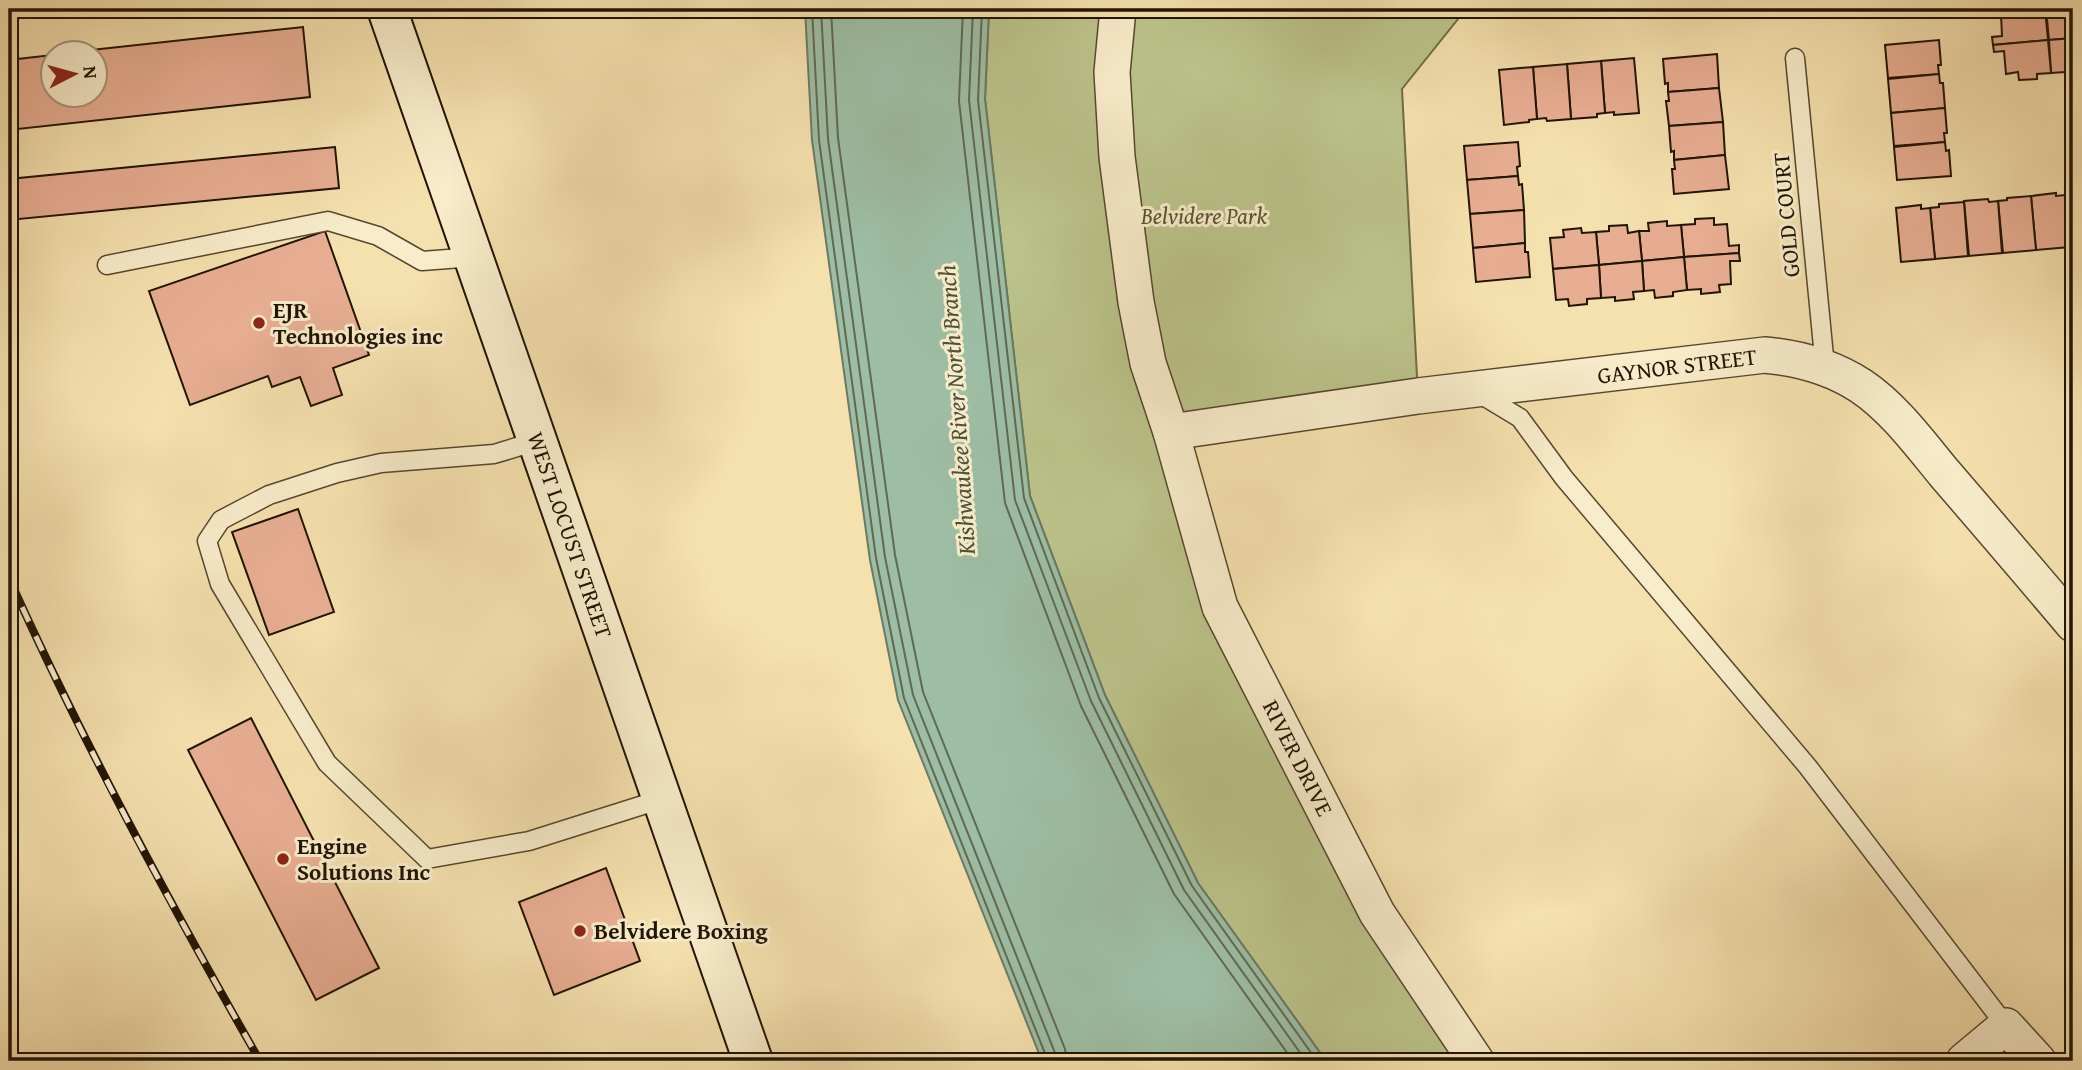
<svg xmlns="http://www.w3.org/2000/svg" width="2082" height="1070" font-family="'Gentium Book Plus',serif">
<rect width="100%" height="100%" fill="#f5e1ae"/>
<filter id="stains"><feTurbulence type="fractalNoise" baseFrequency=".00286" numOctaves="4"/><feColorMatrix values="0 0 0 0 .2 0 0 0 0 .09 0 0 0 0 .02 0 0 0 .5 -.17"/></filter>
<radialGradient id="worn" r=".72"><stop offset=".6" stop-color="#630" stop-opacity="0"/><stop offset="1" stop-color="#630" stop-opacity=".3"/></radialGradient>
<path fill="#bbc38a" stroke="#6e6c46" stroke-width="2" d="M989 9H1466L1402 89 1418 396 1172 432 1220 607 1476 1061H1326L1198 883 1105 695 1030 496 985 99Z"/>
<path fill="#9dbea4" stroke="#6b7a64" stroke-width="2" d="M805 9H989L985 99 1030 496 1105 695 1198 883 1326 1061H1042L898 700 870 560 812 140Z"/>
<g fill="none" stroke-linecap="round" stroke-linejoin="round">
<g stroke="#5f6954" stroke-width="2">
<path d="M812 9 819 140 876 558 904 698 1048 1061"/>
<path d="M821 9 828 139 885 557 913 695 1055 1053 1056 1061"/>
<path d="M831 9 838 138 895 555 923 692 1065 1049 1067 1061"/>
<path d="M963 9 959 101 1005 503 1081 706 1174 894 1293 1061"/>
<path d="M973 9 969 100 1015 500 1091 701 1184 890 1306 1061"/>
<path d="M982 9 978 100 1024 498 1099 698 1192 886 1317 1061"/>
</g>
</g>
<g fill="#e8ae92" stroke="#211403" stroke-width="2">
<path d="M9 9H74L9 14Z"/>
<path d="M2013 9H2045L2048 40 1993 45 1992 37 2002 36 2001 14 2013 13Z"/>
<path d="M2046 9H2073V38L2049 40Z"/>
<path d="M303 27 310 97 9 130V60L52 55V94H94V52H73Z"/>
<path d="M2073 38V75L2066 76 2065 72 2051 73 2049 40Z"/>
<path d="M1939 40 1941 65H1938L1939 74 1888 78 1885 45Z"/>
<path d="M2048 40 2051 73 2037 74V79L2019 80 2018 72 2006 74 2004 51 1994 52 1993 45Z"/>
<path d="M1717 54 1719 88 1668 92V83L1665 84 1663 59Z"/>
<path d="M1634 58 1639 113 1614 115V112L1605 113 1601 61Z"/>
<path d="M1601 61 1605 113 1597 114V117L1571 119 1567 64Z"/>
<path d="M1567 64 1571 119 1547 121 1546 118 1537 119 1533 67Z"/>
<path d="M1533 67 1537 119 1529 120V122L1504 125 1499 70Z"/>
<path d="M1939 74 1940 83H1943L1945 108 1891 113 1888 79Z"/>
<path d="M1719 88 1723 122 1669 126 1666 101H1669L1668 92Z"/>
<path d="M1945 108 1947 133H1944L1945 142 1894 146 1891 113Z"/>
<path d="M1723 122 1725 155 1674 160V151L1671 152 1669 126Z"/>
<path d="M1518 142 1520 166 1517 167 1518 176 1467 180 1464 146Z"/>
<path d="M1945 142 1946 151 1949 150 1951 176 1897 180 1894 147Z"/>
<path d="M335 147 339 188 9 220V179Z"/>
<path d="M1725 155 1729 189 1674 194 1672 169H1675L1674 160Z"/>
<path d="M1518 176 1519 185 1522 184 1524 210 1470 214 1467 180Z"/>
<path d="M2056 193V196L2065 195 2070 247 2036 250 2031 196Z"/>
<path d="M2073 194V247H2070L2065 195Z"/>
<path d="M2031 196 2036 250 2003 253 1998 201 2007 200V198Z"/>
<path d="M1988 199 1989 202 1998 201 2002 253 1969 256 1964 201Z"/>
<path d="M1964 202 1968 256 1935 259 1930 208 1939 207V204Z"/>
<path d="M1921 205V209L1930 208 1935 259 1901 262 1896 208Z"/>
<path d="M1524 210 1525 243 1473 248 1470 214Z"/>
<path d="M1714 218V225L1727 224 1729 246 1739 245V253L1684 257 1681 225 1695 224V219Z"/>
<path d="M1667 221V226L1681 225 1684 257 1642 261 1639 231H1649L1648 223Z"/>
<path d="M1627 225 1628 233 1639 231 1642 261 1599 265 1596 232 1609 231V226Z"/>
<path d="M1581 228 1582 233 1596 232 1599 265 1553 269 1550 238 1564 237 1563 230Z"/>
<path d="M325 231 369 355 333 368 342 395 311 406 300 377 272 387 268 376 190 405 149 291Z"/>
<path d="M1525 243V252H1528L1530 277 1476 282 1473 248Z"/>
<path d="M1739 253 1740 261H1730L1731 284 1719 285 1720 292 1701 294V289L1687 290 1684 257Z"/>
<path d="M1684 257 1687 290 1673 292V296L1655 298 1654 290 1644 291 1642 261Z"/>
<path d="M1642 261 1644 291 1633 292 1634 299 1615 301V297L1601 298 1599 265Z"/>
<path d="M1599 265 1601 298 1587 299V304L1569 306 1568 299 1556 300 1553 269Z"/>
<path d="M298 509 334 612 269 635 232 532Z"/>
<path d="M251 718 379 968 316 1000 188 750Z"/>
<path d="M606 868 640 961 554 995 519 902Z"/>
</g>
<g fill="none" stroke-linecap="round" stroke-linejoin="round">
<g stroke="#56472e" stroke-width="21">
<g id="lane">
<path d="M1795 58 1825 367"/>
<path d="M107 265 328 221 378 236 422 261 474 257"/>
<path d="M1477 392 1520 418 1564 478 1808 767 2006 1026"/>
<path d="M537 441 494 454 381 463 337 473 269 495 221 520 207 541 220 584 327 763 427 859 529 841 662 799"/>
</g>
</g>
<g stroke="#56472e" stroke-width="38">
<g id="street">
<path d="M1118 9 1112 72 1117 157 1136 302 1148 363 1171 432 1220 607 1377 913 1476 1061"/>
<path d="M1171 432 1418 396 1765 355C1799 358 1832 367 1861 386 1894 408 1920 444 1945 474 1988 524 2031 574 2073 624"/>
<path d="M1964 1061 2006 1026 2038 1061"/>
</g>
</g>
<g stroke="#211403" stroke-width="42">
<path id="secondary" d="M387 9 753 1061"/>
</g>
<use href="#lane" stroke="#f8ecca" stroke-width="18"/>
<use href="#street" stroke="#f8ecca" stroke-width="35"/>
<use href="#secondary" stroke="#f8ecca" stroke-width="38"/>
<g stroke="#211403" stroke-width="8">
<path id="rail" d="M9 578C83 743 170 904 260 1061"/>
</g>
<use href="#rail" stroke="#f8ecca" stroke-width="5" stroke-dasharray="16" stroke-linecap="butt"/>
</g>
<g fill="#8f2418" stroke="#f8ecca" stroke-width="2.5">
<circle cx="259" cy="323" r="7"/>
<circle cx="283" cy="859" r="7"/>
<circle cx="580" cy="931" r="7"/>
</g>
<g text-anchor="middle" stroke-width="6" stroke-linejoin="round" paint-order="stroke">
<g font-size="23" fill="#211403" stroke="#f8ecca">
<text transform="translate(1786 215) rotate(-95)" y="8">GOLD COURT</text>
<text transform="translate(1677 366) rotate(-7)" y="8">GAYNOR STREET</text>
<text transform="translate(570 535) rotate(71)" y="8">WEST LOCUST STREET</text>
<text transform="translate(1298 758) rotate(63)" y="8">RIVER DRIVE</text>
</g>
<g font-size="23" font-style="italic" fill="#575132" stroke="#f8ecca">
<text x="1204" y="224">Belvidere Park</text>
</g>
<g font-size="23" font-weight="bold" fill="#211403" stroke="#f8ecca" text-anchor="start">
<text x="273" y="318">EJR<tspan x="273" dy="26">Technologies inc</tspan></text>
<text x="297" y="854">Engine<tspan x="297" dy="26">Solutions Inc</tspan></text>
<text x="594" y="939">Belvidere Boxing</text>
</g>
<g font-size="24" font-style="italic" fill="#4c503b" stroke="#f8ecca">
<text transform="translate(957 410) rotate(-94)" y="8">Kishwaukee River North Branch</text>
</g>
</g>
<rect width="2082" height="1070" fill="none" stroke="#f5e1ae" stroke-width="35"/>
<rect x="10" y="10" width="2061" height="1049" fill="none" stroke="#211403" stroke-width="3.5"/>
<rect x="18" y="18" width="2047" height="1035" fill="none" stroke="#211403" stroke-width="2"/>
<g transform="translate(74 74) rotate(84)"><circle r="33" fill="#f8ecca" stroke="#a2967a" stroke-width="2"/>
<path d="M0-5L12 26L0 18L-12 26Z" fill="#8f2418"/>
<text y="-10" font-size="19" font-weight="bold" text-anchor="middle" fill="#211403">N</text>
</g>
<rect width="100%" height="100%" filter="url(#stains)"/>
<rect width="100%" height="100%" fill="url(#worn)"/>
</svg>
